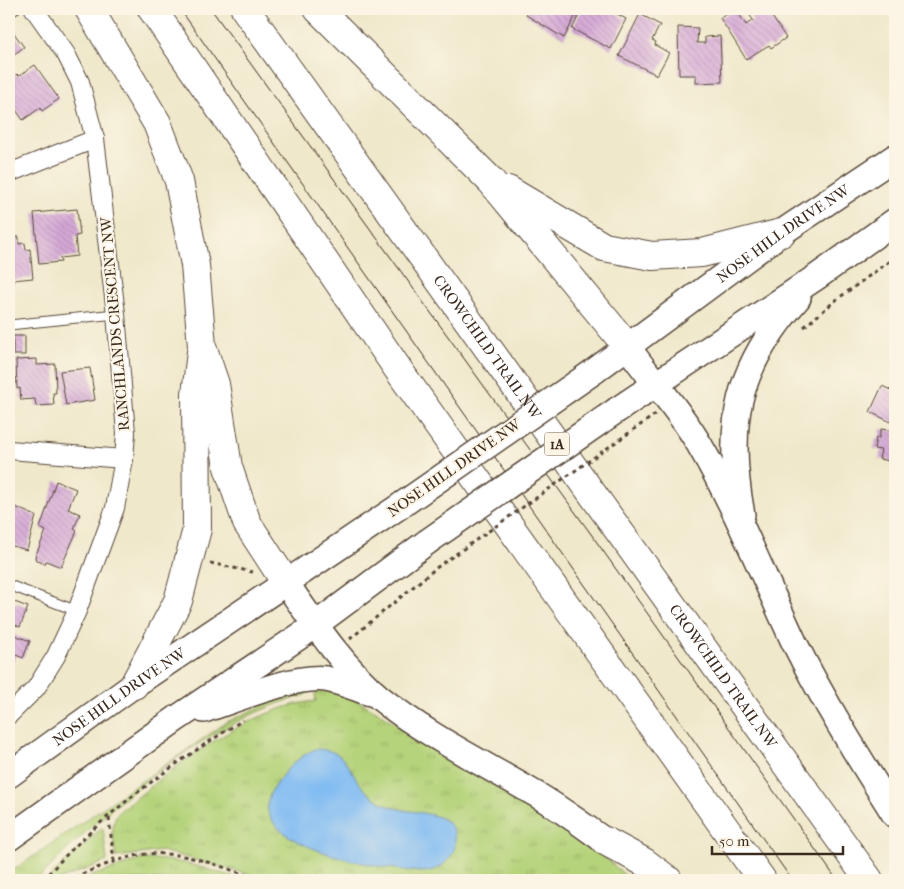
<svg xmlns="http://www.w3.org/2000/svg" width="904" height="889" font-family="'IM FELL French Canon',serif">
<defs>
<pattern id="grass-tufts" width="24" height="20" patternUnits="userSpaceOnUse" patternTransform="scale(1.25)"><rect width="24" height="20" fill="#b5d37a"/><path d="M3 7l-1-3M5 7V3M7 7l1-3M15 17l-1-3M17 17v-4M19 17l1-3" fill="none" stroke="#9db569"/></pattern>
<pattern id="building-back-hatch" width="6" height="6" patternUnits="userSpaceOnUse" patternTransform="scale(1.25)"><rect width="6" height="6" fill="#d6a9d8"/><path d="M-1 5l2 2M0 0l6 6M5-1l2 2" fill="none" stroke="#af8aaf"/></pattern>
</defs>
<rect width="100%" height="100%" fill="#fcf5e5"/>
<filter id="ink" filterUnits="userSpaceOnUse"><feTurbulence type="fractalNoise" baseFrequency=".02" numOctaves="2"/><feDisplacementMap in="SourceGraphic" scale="10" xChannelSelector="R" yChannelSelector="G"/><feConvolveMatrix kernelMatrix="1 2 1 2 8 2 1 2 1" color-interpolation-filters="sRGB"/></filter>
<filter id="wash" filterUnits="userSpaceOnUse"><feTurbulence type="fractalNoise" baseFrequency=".0096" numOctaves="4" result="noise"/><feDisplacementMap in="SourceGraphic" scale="20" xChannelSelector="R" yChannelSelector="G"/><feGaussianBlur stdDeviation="1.12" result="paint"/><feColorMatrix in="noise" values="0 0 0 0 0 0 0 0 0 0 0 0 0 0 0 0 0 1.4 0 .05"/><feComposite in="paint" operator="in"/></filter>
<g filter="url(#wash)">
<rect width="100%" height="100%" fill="#efe8cb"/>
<g fill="url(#grass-tufts)" stroke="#787e4c">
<path d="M317 690C363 693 399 729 437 752 503 792 574 826 630 880H269L162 851 116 857C114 843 110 829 116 816 119 809 133 801 139 796 184 758 257 706 316 701L315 694Z"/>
<path d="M305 691 307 693 305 695C207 721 106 808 37 880H9V873L227 722 272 701Z"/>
<path d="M101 828 103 829 107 861 59 880H47Z"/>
<path d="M142 859C178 858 210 870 244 880H80Z"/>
</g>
<path fill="#80bbf2" stroke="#5e7288" d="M315 749C350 749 347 773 367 792 371 796 378 800 383 803 405 817 453 806 455 838 456 848 453 855 446 862 441 868 430 872 422 872 390 870 234 847 274 787 285 770 297 758 315 749Z"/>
<g id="blocks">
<g fill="url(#building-back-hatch)">
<path d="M529 9H579L564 38 526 15Z"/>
<path d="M582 9H608L626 19 611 49 572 29Z"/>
<path d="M736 9 746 25 753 20 749 14 757 9H767L786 38 771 48 769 45 746 59 720 18Z"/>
<path d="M640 14 660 25 652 40 656 42 655 45 669 53 657 75 619 56Z"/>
<path d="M678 27 698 28 697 43H705V37L720 36 722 82 696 83V75H679Z"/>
<path d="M11 29 24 47 9 58V30Z"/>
<path d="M35 65 59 99 42 111 40 108 23 120 9 100V80L17 74 19 76Z"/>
<path d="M77 209 80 235 75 236 77 256 60 258 61 262 39 264 34 213Z"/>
<path d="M19 237V244L25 243 26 250 30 249 33 278 13 280V286H9V238Z"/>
<rect x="13" y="336" width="12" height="19"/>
<path d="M37 359V365L55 364 56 393H53L54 405 36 406 35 399 21 400 20 388 17 389 16 360Z"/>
<path d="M90 368 95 400 66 405 60 371Z"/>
<path d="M882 386 895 392V424L870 412Z"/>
<path d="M881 429 895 431V462L879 459 881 450 874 449 876 438H879Z"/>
<path d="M56 481 76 489 68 509 80 514 74 529 77 531 61 567 46 561 45 564 36 560 35 557 46 531 40 528Z"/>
<path d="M13 506 36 516 27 550 9 545V508L12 509Z"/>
<path d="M9 600 28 607 20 627 9 622Z"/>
<path d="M9 633 30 641 23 658 16 655 11 667 9 666Z"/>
</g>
</g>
</g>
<g filter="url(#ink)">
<use href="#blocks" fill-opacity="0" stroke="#564638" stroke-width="1"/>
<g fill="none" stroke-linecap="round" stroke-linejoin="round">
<g stroke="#564638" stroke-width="11">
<g id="service">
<path d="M9 14 15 9"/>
<path d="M9 325 116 314"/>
<path d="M9 585 77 611"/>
</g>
</g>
<g stroke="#564638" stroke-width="20">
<g id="minor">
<path d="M9 173 95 139"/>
<path d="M9 450 124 459"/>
<path d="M9 715 36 688 56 656 77 611 115 508 124 459 126 433 116 314 95 139 80 82 66 54 34 9"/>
</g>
</g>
<g stroke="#564638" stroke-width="28">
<g id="secondary">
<path d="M627 346C650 379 679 409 699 444 736 507 763 576 794 642 824 702 859 758 895 815"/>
<path id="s1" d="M593 372 781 233 895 157"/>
<path d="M617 410 818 276 895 221"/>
<path d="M742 515C725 423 736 368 798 298"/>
<path d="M286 583C314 623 342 666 380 698 426 735 481 762 532 792 557 806 581 824 605 841"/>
<path d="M204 710C235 700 294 675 326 679 341 682 355 688 370 693"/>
<path id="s2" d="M9 775 134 685 403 504"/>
<path d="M9 838 176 719 303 634 427 542"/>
</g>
</g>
<g stroke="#564638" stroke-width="30">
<g id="motorway">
<path d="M89 9 157 123 179 181 195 265 202 346 215 384 228 467 247 523 286 583"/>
<path d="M152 9 402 375 762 880"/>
<path id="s3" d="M245 9 869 880"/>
<path d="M318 9 491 181 627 346"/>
<path d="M508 190 604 247 652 256 702 253 781 233"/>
<path d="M134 685 178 601 197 529 196 394 201 352"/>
<path d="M605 841 644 862 668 880"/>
</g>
</g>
<g stroke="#564638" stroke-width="3" stroke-dasharray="4 4" stroke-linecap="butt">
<path d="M804 327 836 300 895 257"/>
<path d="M210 563 253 572"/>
<path d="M350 639 436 568"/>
<path d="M109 818 114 862"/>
<path d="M43 880C99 816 171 765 243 720"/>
<path d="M67 880C91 871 115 859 140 855 181 848 223 868 261 880"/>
</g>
<use href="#service" stroke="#fff" stroke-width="9"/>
<use href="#minor" stroke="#fff" stroke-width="18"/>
<use href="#secondary" stroke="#fff" stroke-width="25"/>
<use href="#motorway" stroke="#fff" stroke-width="28"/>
<g stroke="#3b2a1e" stroke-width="1">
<path d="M180 9 792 880"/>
<path d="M211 9 591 534 837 880"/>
</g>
<g stroke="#564638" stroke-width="28" stroke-linecap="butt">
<g id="secondary-bridge">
<path d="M403 504 593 372"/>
<path d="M427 542 617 410"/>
</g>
</g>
<path stroke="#564638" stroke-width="3" stroke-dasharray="4 4" stroke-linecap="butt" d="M436 568 656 414"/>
<use href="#secondary-bridge" stroke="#fff" stroke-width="25"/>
</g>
</g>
<g text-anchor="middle" stroke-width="4" stroke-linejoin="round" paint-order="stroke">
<rect fill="#fcf5e5" stroke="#75675a" stroke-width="1" x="544.5" y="432.5" width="25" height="23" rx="4"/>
<g font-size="14" font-weight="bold" fill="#3b2a1e">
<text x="557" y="449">1A</text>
</g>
<g font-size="15" fill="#3b2a1e" stroke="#fcf5e5">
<text dy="5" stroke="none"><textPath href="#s1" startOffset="235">NOSE HILL DRIVE NW</textPath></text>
<text transform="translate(115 324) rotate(-95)" y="5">RANCHLANDS CRESCENT NW</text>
<text dy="5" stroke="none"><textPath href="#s3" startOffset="416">CROWCHILD TRAIL NW</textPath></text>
<text transform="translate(454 468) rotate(-35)" y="5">NOSE HILL DRIVE NW</text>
<text dy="5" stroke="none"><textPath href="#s3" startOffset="821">CROWCHILD TRAIL NW</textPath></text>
<text dy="5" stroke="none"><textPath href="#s2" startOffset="135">NOSE HILL DRIVE NW</textPath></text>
</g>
</g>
<rect width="904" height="889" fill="none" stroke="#fcf5e5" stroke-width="30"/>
<path d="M712 846v8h131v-8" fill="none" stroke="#3b2a1e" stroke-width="2.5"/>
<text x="719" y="846" font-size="15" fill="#3b2a1e" stroke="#fcf5e5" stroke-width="4" paint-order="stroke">50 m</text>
</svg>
